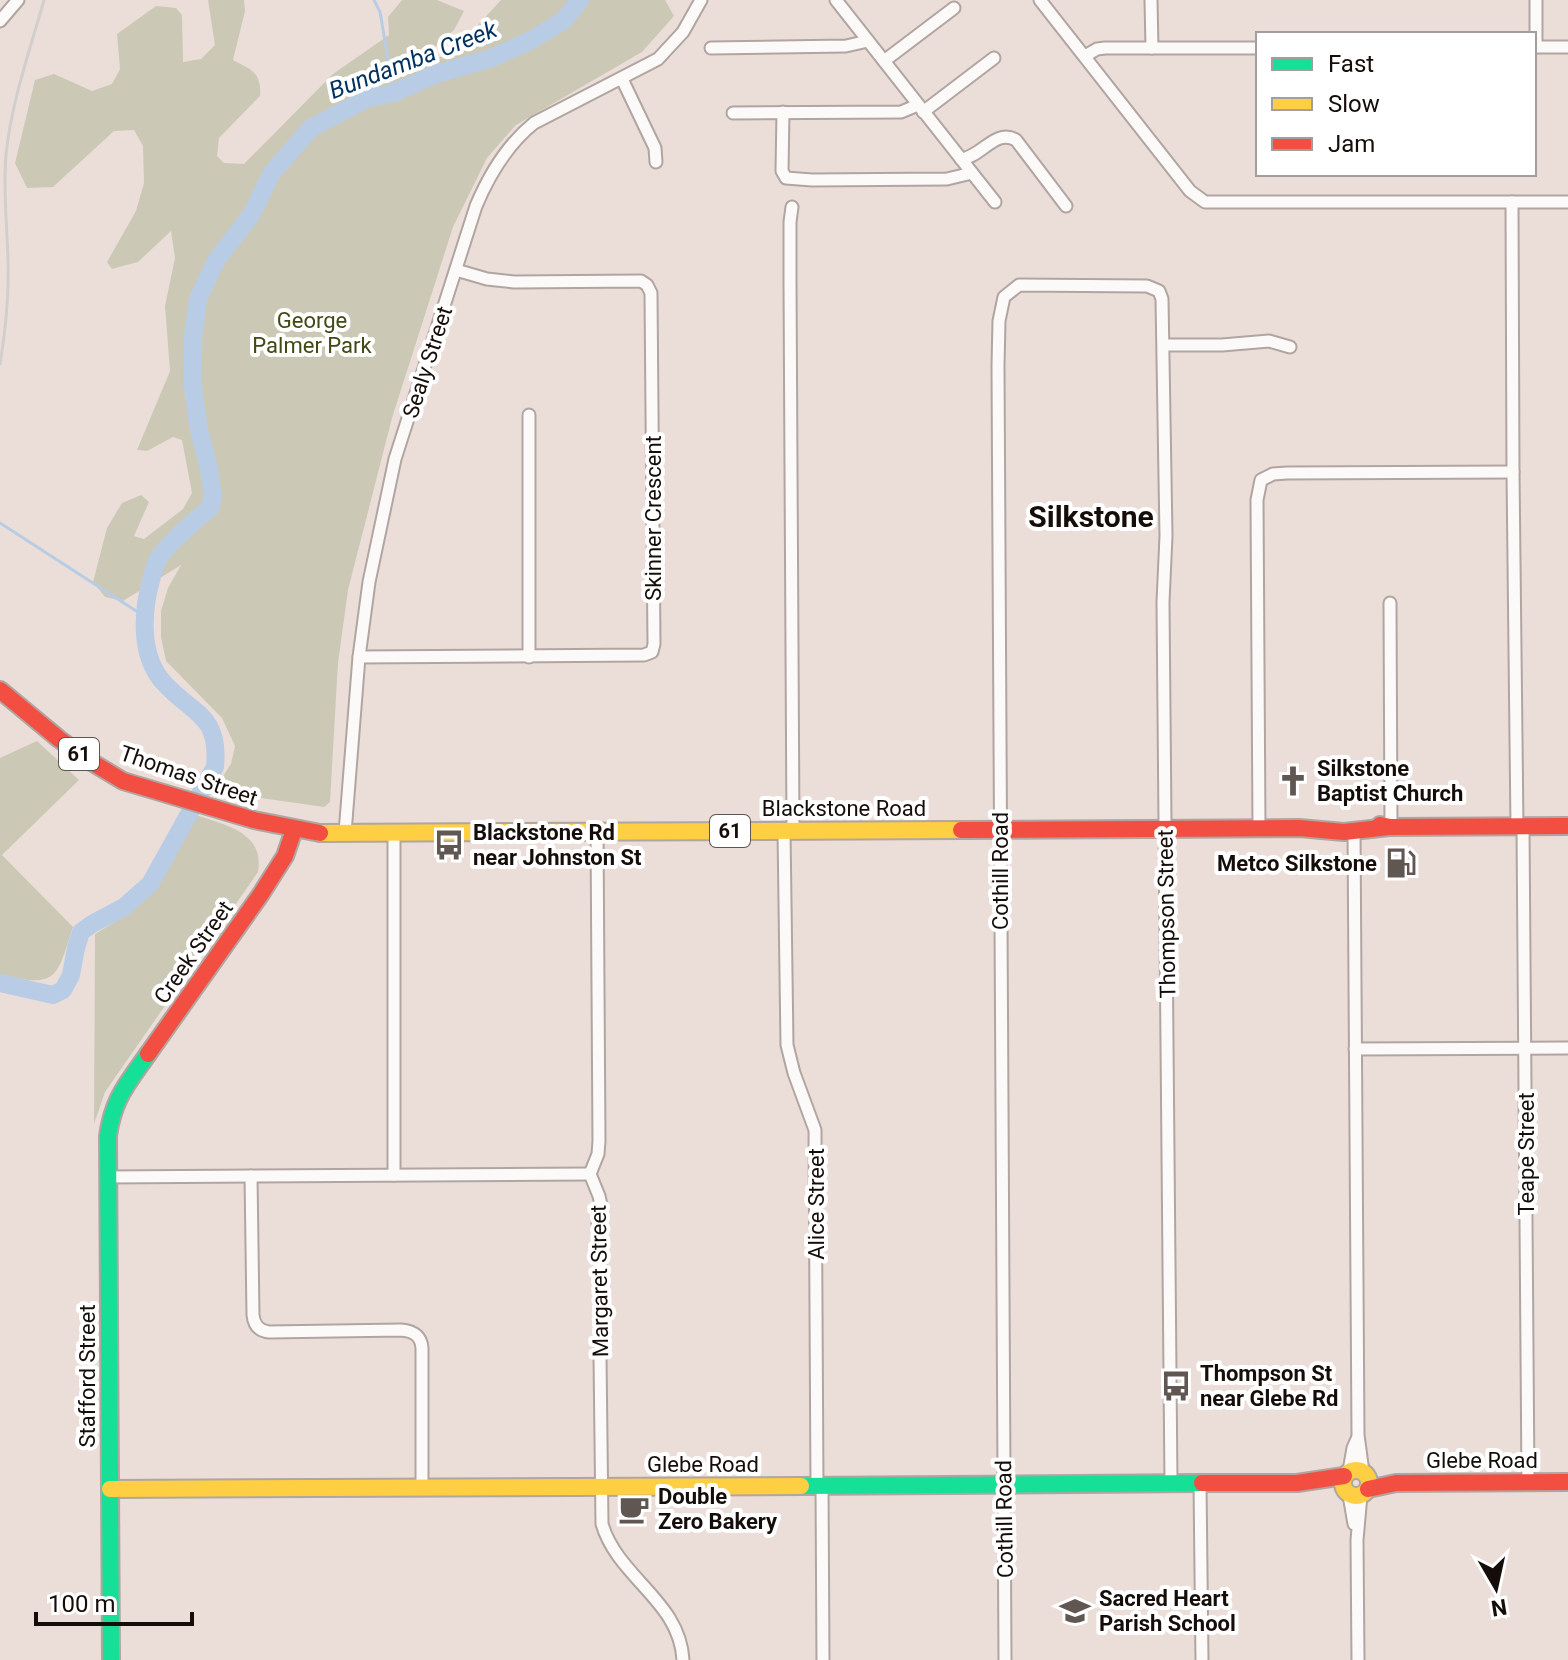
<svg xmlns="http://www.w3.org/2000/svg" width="1568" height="1660" font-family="Roboto,sans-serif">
<rect width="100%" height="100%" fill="#ebded9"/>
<g fill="#cbc9b6">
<path d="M208 0H244L245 11 233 60C250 69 262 72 260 96L219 138 217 156 224 163 244 164 333 74 389 35 388 17 402 0H437L464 11 454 30 418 62 427 64 457 48 501 0H665L674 16 642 52 516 125 487 158 453 227 392 418 348 590 338 663 330 802 324 807 213 791 231 764 235 746 222 718 166 661 161 637V611L168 588 181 565 123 601 105 597 93 582 107 528 122 503 141 495 149 502 134 536 144 539 183 509 192 493 182 440 173 437 147 451 137 450 170 371 165 306 175 258 171 231 138 262 112 269 107 262 136 211 144 183 143 146 134 130 114 131 53 187 27 188 15 163 35 80 54 74 92 91 112 84 120 69 117 34 156 6 176 8 182 15 183 62 201 59 215 45Z"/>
<path d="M37 741 79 780 2 855 73 927C56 979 58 988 0 975V758Z"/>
<path d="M196 815C225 825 265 832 258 872L105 1092 94 1124 95 934 128 914 158 885Z"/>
</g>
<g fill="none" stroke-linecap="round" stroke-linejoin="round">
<g stroke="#b9cce6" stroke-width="3">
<path d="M374 0 380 12 394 93"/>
<path d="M0 523 144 616"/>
</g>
<path stroke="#b9cce6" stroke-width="18" d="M0 983 53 995 63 990 71 975 76 948 81 932 92 924 124 907 150 884 215 767C220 714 193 715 164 683 139 656 142 610 152 577 154 571 155 564 158 559 171 540 194 522 211 507L213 494 208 464 199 430 192 380 193 338 198 299 217 259 252 214 271 174 311 128 368 98 394 93 436 74 492 58 531 40 563 21 580 0"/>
<g stroke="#b0a5a1" stroke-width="15">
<g id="street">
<path d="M836 0 995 202"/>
<path d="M1040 0 1190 191 1205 202H1568"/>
<path d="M1151 0 1152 48"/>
<path d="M0 21 18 0"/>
<path d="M1534 47H1568"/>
<path d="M1536 47V0"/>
<path d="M711 48 846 46 868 41"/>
<path d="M1085 56 1097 49 1105 48H1258"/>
<path d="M884 61 954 8"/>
<path d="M622 79 655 148 656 162"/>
<path d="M783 112 782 171 786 178 812 180 947 179 972 173"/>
<path d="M923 112 994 58"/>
<path d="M733 113 901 112 918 105"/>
<path d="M961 159C982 157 995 128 1016 140L1066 206"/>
<path d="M1512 202 1513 472 1517 827"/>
<path d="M792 207 790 222V281L793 831"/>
<path d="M1164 345H1222L1269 341 1290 347"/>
<path d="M529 415V657"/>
<path d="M1390 603 1391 827"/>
<path d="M359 657 644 655 652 652 654 644 651 293 647 285 641 281 514 282 487 279 456 270"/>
<path d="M1523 827 1528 1482"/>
<path d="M1259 829 1257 500 1261 480 1273 474 1287 473 1513 472"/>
<path d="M1354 830 1358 1435 1363 1472"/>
<path d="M597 831 599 1141 598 1154 590 1174 599 1196 601 1205 598 1223 600 1244V1303L603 1321 600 1356 602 1524C618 1578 680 1601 683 1660"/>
<path d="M784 831 787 1045 794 1073 815 1130 817 1485"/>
<path d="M345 833 359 657 369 582 395 459 476 206C489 175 508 144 534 123L658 59 683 32 701 0"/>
<path d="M1355 1049 1568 1048"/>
<path d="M394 1175V833"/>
<path d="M251 1176 253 1315C254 1325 259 1331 269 1332L401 1330C413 1331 421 1335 422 1348V1487"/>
<path d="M108 1177 590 1174"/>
<path d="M1349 1471 1353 1448 1357 1439"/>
<path d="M1200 1483 1202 1660"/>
<path d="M822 1485 823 1660"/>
<path d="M1349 1495 1354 1524"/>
<path d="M1005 1660 998 366 999 321 1004 297 1019 285 1147 286 1159 291 1162 299 1166 536 1163 602 1171 1484"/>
<path d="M1358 1660 1357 1540 1361 1495"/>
</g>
</g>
<g stroke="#b0a5a1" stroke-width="20">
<g id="fast">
<path d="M801 1486 1202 1483"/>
<path d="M111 1660 108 1136C113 1099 127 1084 148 1054"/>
</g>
</g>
<g stroke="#b0a5a1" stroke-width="20">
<g id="slow">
<path d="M320 833 961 830"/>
<circle cx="1356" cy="1483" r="13"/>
<path d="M110 1489 801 1486"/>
</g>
</g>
<g stroke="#b0a5a1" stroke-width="20">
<g id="jam">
<path d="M0 690 59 739 88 760 123 781 254 820 320 833"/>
<path d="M1380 825 1391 827 1568 826"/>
<path d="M961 830 1299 828 1344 832 1389 827"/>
<path d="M148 1054 261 894 285 856 294 830"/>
<path d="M1202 1483H1297L1344 1476"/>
<path d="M1368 1489 1396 1483 1568 1482"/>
</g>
</g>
<use href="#street" stroke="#fcfaf9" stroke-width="11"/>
<use href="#fast" stroke="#16e098" stroke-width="16"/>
<use href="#slow" stroke="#ffcf43" stroke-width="16"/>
<use href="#jam" stroke="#f24e42" stroke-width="16"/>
<path stroke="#d2cecc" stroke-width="3" d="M0 364C6 329 9 295 8 260 7 225 3 190 6 155 11 103 30 50 44 0"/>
</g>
<defs>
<g id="church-bare" transform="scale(2.4)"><path d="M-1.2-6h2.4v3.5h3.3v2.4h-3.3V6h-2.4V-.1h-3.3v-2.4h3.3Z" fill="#605652" stroke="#fff" stroke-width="2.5" paint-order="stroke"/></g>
<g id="bus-bare" transform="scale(2.4)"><path d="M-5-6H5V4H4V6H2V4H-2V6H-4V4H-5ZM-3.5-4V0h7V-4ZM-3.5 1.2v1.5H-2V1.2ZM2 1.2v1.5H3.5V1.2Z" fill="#605652" stroke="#fff" stroke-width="2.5" paint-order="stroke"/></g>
<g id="fuel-bare" transform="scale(2.4)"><path d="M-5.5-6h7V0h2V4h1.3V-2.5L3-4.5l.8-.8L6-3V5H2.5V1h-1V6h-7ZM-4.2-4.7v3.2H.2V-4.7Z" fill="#605652" stroke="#fff" stroke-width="2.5" paint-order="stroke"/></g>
<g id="cafe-bare" transform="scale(2.4)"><path d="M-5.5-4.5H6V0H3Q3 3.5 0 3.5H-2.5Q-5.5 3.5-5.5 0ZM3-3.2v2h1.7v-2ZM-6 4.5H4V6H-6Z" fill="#605652" stroke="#fff" stroke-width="2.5" paint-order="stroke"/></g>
<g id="school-bare" transform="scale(2.4)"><path d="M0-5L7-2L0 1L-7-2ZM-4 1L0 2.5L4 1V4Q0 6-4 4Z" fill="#605652" stroke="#fff" stroke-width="2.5" paint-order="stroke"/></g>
</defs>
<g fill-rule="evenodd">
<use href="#church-bare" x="1293" y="781"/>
<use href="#bus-bare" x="449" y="845"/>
<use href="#fuel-bare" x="1401" y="863"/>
<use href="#bus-bare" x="1176" y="1386"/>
<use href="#cafe-bare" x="634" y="1509"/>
<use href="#school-bare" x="1075" y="1611"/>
</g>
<g text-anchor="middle" stroke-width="8" stroke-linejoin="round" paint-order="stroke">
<g fill="#fff" stroke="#5b5654" stroke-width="2">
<rect x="59" y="738" width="40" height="32" rx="6"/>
<rect x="710" y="815" width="40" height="32" rx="6"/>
</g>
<g font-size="20" font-weight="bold" fill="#150d0a">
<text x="79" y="761">61</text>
<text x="730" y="838">61</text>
</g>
<g font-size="22" fill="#414a15" stroke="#fff">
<text x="312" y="328">George<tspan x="312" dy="25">Palmer Park</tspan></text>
</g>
<g font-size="22" fill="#150d0a" stroke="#fff">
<text transform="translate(427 362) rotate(-72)" y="8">Sealy Street</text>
<text transform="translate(653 518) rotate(-90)" y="8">Skinner Crescent</text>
<text transform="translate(189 775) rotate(19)" y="8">Thomas Street</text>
<text x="844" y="816">Blackstone Road</text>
<text transform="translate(1000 871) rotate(-90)" y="8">Cothill Road</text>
<text transform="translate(1166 914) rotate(-91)" y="8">Thompson Street</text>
<text transform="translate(193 952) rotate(-55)" y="8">Creek Street</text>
<text transform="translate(1526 1154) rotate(-90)" y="8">Teape Street</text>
<text transform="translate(816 1204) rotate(-90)" y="8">Alice Street</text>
<text transform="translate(599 1281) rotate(-91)" y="8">Margaret Street</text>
<text transform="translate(87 1376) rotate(-90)" y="8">Stafford Street</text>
<text x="1482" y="1468">Glebe Road</text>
<text x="703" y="1472">Glebe Road</text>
<text transform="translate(1004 1519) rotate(-91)" y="8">Cothill Road</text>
</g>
<g font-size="22" font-weight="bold" fill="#150d0a" stroke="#fff" text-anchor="start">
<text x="1317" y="776">Silkstone<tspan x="1317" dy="25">Baptist Church</tspan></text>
<text x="473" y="840">Blackstone Rd<tspan x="473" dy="25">near Johnston St</tspan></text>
<text x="1377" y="871" text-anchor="end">Metco Silkstone</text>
<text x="1200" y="1381">Thompson St<tspan x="1200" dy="25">near Glebe Rd</tspan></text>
<text x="658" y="1504">Double<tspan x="658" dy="25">Zero Bakery</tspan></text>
<text x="1099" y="1606">Sacred Heart<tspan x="1099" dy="25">Parish School</tspan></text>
</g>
<g font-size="24" font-style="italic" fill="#00305d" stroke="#fff">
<text transform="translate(413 60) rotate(-21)" y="8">Bundamba Creek</text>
</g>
<g font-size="30" font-weight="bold" fill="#150d0a" stroke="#fff">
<text x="1091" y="527">Silkstone</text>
</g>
</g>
<rect x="1256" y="32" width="280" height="144" fill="#ffffff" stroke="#a19e9d" stroke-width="2"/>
<rect x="1272" y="58" width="40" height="12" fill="#16e098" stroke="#a19e9d" stroke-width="2"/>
<text x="1328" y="72" font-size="24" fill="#150d0a">Fast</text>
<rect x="1272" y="98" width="40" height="12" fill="#ffcf43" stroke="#a19e9d" stroke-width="2"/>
<text x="1328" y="112" font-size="24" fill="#150d0a">Slow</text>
<rect x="1272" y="138" width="40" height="12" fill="#f24e42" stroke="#a19e9d" stroke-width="2"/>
<text x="1328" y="152" font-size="24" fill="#150d0a">Jam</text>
<g transform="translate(1496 1588) rotate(171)" stroke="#ffffff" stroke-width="6" paint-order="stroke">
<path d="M0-6L14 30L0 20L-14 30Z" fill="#150d0a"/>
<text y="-12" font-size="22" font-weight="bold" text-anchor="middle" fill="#150d0a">N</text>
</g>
<path d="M36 1612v12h156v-12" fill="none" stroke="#150d0a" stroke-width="4"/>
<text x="48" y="1612" font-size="24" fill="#150d0a" stroke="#ffffff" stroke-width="6" paint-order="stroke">100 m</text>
</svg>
